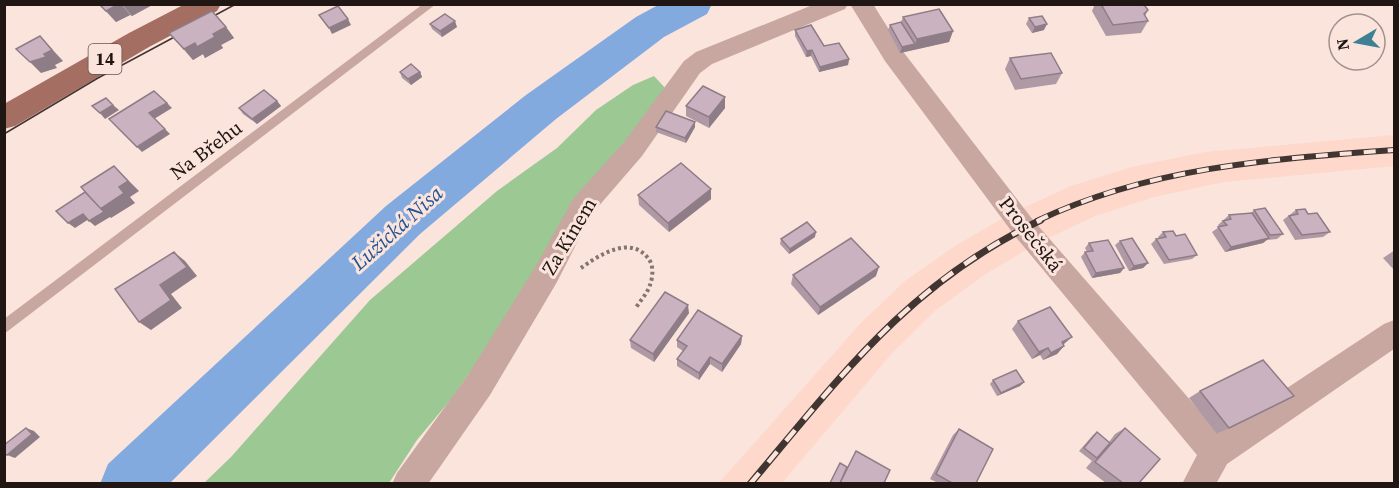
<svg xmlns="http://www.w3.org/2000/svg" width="1399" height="488" font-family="'Source Serif 4',serif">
<rect width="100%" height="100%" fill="#fbe4dc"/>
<path fill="#fdd8cb" d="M1394 135V166L1224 182 1154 197 1095 216 1038 243 984 275 936 310 893 352 782 483 718 484 860 324 905 281 955 246 1012 213 1071 186 1132 167 1205 152Z"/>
<path fill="#9cc893" d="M654 76 667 90 452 398 417 440 389 483 203 484 231 457 370 300 497 191 557 148 596 110 633 85Z"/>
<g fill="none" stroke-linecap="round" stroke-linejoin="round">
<path fill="#83aade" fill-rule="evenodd" d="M660 4H712L707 14 664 37 556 119 420 234 169 484H100L108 464 386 206 526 95 636 17Z"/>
<path stroke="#84756f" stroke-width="4" stroke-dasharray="3 3" stroke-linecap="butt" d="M581 268C599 255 630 235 648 258 654 265 653 277 650 285 647 294 640 301 635 309"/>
<path fill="#c7a7a0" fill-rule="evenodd" d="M423 4H436L4 334V319Z"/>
<g fill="#c7a7a0" fill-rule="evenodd">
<path d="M815 4H848L845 9 712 64 700 73 642 156 591 215 557 282 490 395 428 484H392L397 473 468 375 537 264 573 199 624 142 684 61 696 52Z"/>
<path d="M850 4H873L901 49 1033 220 1219 433 1384 324 1394 320V349L1227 464 1216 484H1182L1197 455 1015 236 885 61Z"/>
</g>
<path fill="#a56e62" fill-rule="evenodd" d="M185 4H221L217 11 149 47 15 126 4 129V104L129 33Z"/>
<path stroke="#413531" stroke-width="1.5" d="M4 134 98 78 236 4"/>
<g stroke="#413531" stroke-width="6">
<path id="rail-far1" d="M1037 221C1150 167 1271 159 1394 150"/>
</g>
<g stroke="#413531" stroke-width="7">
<path id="rail" d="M750 484C841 376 909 283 1041 220"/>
</g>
<use href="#rail-far1" stroke="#fbe4dc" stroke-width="4" stroke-dasharray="12" stroke-linecap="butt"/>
<use href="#rail" stroke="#fbe4dc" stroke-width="4.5" stroke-dasharray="14" stroke-linecap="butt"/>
</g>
<g fill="#af99a5">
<path d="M99 4H154L132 16 130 15 116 22Z"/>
<path d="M1095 4H1141L1148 10 1145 16 1148 21 1141 33 1106 36 1092 11Z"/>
<path d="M903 17 953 31 949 42 900 53 888 30 890 25 901 22Z"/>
<path d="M1029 18 1044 30 1032 33 1026 24Z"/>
<path d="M430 24 457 27 442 37 432 29Z"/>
<path d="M226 27 234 38 221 45 223 48 205 58 203 54 193 60 169 33Z"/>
<path d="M795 30 824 46 849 59 848 65 819 72 811 56 806 57 795 36Z"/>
<path d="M1010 58 1062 73 1056 84 1015 90 1005 69Z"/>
<path d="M400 72H420L422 77 411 85 402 78Z"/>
<path d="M725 97V108L709 128 686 116V106Z"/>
<path d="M252 99 277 101 281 106 257 124 243 114 239 108Z"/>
<path d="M656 127H695L686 143 656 132Z"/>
<path d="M711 189V199L669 232 639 205 638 195Z"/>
<path d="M1254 210 1283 234 1277 239 1267 240 1263 243 1225 252 1212 232 1219 227 1218 225 1229 215 1251 213Z"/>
<path d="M1296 210 1308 214 1330 232 1323 237 1295 240 1283 220Z"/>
<path d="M1163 232 1176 236 1197 255 1192 259 1164 264 1151 244 1156 239 1159 238 1158 237Z"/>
<path d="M815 237 789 254 780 244 781 239Z"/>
<path d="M1120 241 1148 263 1143 268 1129 271 1115 245Z"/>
<path d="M1089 243 1124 268 1120 273 1092 278 1081 257 1085 252H1087L1085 248Z"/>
<path d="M1395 250V271L1383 258Z"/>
<path d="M793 275 876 276 818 315 791 284Z"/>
<path d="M689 313 654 362 631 348 630 340Z"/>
<path d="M1018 321 1064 345V346L1057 354 1043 360 1040 355 1032 359 1012 329Z"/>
<path d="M742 336 741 344 722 372 710 364 699 380 677 366V359L683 351 677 347V340Z"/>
<path d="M993 380 1024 382 1020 386 997 396 990 384Z"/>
<path d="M1200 391 1294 396 1217 434 1189 398Z"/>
<path d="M1125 428 1139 483H1106L1086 468 1092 461 1079 451 1093 435 1097 432 1109 442 1115 434Z"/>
<path d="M959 429 976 483H938L930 479 953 435Z"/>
</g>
<g fill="#8e7d86">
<path d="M119 4H121L130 15 116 22 106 11Z"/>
<path d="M124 4H154L132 16 123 5Z"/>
<path d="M348 19 351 25 332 34 329 28Z"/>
<path d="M455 21 457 27 442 37 440 31Z"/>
<path d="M1047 24 1044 30 1032 33 1035 27Z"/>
<path d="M226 27 234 38 221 45 223 48 205 58 203 54 193 60 184 49Z"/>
<path d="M953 31 949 42 900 53 902 47 915 44 917 39Z"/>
<path d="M40 36 63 61 55 65 57 68 41 73 30 62 44 54Z"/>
<path d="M812 50 811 56 806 57 807 51Z"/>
<path d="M849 59 848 65 819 72 820 67Z"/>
<path d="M420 72 422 77 411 85 408 79Z"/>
<path d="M725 97V108L709 128V117Z"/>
<path d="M277 101 281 106 257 124 252 119Z"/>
<path d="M167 103 172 108 154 119 149 113Z"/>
<path d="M113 105 119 110 105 119 100 113Z"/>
<path d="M695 122V127L686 143 685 138Z"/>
<path d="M165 129 170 134 142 152 137 147Z"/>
<path d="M114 166 139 191 130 197 135 203 111 218 110 217 95 226 89 221 100 209Z"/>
<path d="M711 189V199L669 232 668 223Z"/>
<path d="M83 214 89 219 75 228 68 223Z"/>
<path d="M816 232 815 237 789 254 790 249Z"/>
<path d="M1269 238 1263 243 1225 252 1231 247Z"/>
<path d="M174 252 185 261 197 276 171 294 182 308 151 330 139 322 160 285Z"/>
<path d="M1148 263 1143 268 1129 271 1134 266Z"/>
<path d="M879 267 876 276 818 315 820 307Z"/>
<path d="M1124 268 1120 273 1092 278 1096 273Z"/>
<path d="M688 305 689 313 654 362 653 354Z"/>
<path d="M742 336 741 344 722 372V364Z"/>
<path d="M1072 337 1064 344 1054 350 1062 342Z"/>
<path d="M1064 346 1057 354 1043 360 1051 353Z"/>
<path d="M1048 348 1040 355 1032 359 1039 352Z"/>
<path d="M710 357V364L699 380V373Z"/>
<path d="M1024 382 1020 386 997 396 1001 393Z"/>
<path d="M26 428 34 431 40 437 15 458 7 455Z"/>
</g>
<g fill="#cbb2c0" stroke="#8e7d86" stroke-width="1.5">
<path d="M99 4H119L106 11Z"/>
<path d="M1101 4H1141L1145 6 1148 10 1144 14 1148 21 1113 25Z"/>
<path d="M338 6 348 19 329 28 319 15Z"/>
<path d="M939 9 953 31 917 39 903 17Z"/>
<path d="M212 11 226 27 213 34 215 37 197 47 195 43 184 49 169 33Z"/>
<path d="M445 14 455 21 440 31 430 24Z"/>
<path d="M1042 16 1047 24 1035 27 1029 18Z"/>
<path d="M901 22 915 44 902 47 890 25Z"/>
<path d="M811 25 824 46 839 43 849 59 820 67 812 50 807 51 795 30Z"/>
<path d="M40 36 52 50 44 54 46 57 30 62 16 49Z"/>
<path d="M1051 53 1062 73 1021 79 1010 58Z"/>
<path d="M411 64 420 72 408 79 400 72Z"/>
<path d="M703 86 725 97 709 117 686 106Z"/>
<path d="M264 90 277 101 252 119 239 108Z"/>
<path d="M154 91 167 103 149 113 165 129 137 147 109 119Z"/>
<path d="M106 98 113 105 100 113 92 106Z"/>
<path d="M666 111 695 122 685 138 656 127Z"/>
<path d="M681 163 711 189 668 223 638 195Z"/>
<path d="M114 166 128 181 119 187 124 193 100 209 81 187Z"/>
<path d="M85 192 104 212 89 221 83 214 68 223 56 211Z"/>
<path d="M1265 208 1283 234 1270 235 1254 210Z"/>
<path d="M1305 209 1308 214 1317 213 1330 232 1302 235 1289 216 1298 214 1296 210Z"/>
<path d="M1252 213 1269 238 1231 247 1218 227 1227 225 1223 221 1231 219 1229 215Z"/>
<path d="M807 222 816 232 790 249 781 239Z"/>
<path d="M1173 231 1176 236 1185 234 1197 255 1169 260 1156 239 1166 237 1163 232Z"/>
<path d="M851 238 879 267 820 307 793 275Z"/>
<path d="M1132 238 1148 263 1134 266 1120 241Z"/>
<path d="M1108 240 1124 268 1096 273 1085 252 1093 251 1089 243Z"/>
<path d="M174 252 187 267 160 285 171 300 139 322 115 289Z"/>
<path d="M665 292 688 305 653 354 630 340Z"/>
<path d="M1050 307 1072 337 1062 342 1064 346 1051 353 1048 348 1039 352 1018 321Z"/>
<path d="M698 310 742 336 722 364 710 357 699 373 677 359 687 346 677 340Z"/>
<path d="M1263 360 1294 396 1229 428 1200 391Z"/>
<path d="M1016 370 1024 382 1001 393 993 380Z"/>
<path d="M26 428 32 434 7 455 4 453V445Z"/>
<path d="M1125 428 1160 459 1139 483H1123L1095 462Z"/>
<path d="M959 429 993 449 976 483H952L936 474Z"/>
<path d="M1097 432 1110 443 1097 458 1084 448Z"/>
<path d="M856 451 890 470 884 483H840Z"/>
<path d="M840 463 847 467 840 483H830Z"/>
</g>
<g text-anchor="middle" stroke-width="6" stroke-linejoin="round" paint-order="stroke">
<rect fill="#fbe4dc" stroke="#62544f" stroke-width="1.5" x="88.5" y="44" width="33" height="30" rx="4.5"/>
<g font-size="18" font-weight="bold" fill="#201613">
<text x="105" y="65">14</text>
</g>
<g font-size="20" fill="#201613" stroke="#fbe4dc">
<text transform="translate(206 150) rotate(-37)" y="7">Na Břehu</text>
<text transform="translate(1031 234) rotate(52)" y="7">Prosečská</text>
<text transform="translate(569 236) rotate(-59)" y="7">Za Kinem</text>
</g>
<g font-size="21" font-style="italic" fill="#225494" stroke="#fbe4dc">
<text transform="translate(397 228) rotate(-42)" y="7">Lužická Nisa</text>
</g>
</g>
<rect width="1399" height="488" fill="none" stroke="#201613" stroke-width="12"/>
<g transform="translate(1357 42) rotate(260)"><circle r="28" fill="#fbe4dc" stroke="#a3928c" stroke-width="1.5"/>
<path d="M0-4.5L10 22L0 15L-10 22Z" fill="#408094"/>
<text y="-9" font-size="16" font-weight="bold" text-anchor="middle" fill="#201613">N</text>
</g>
</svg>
